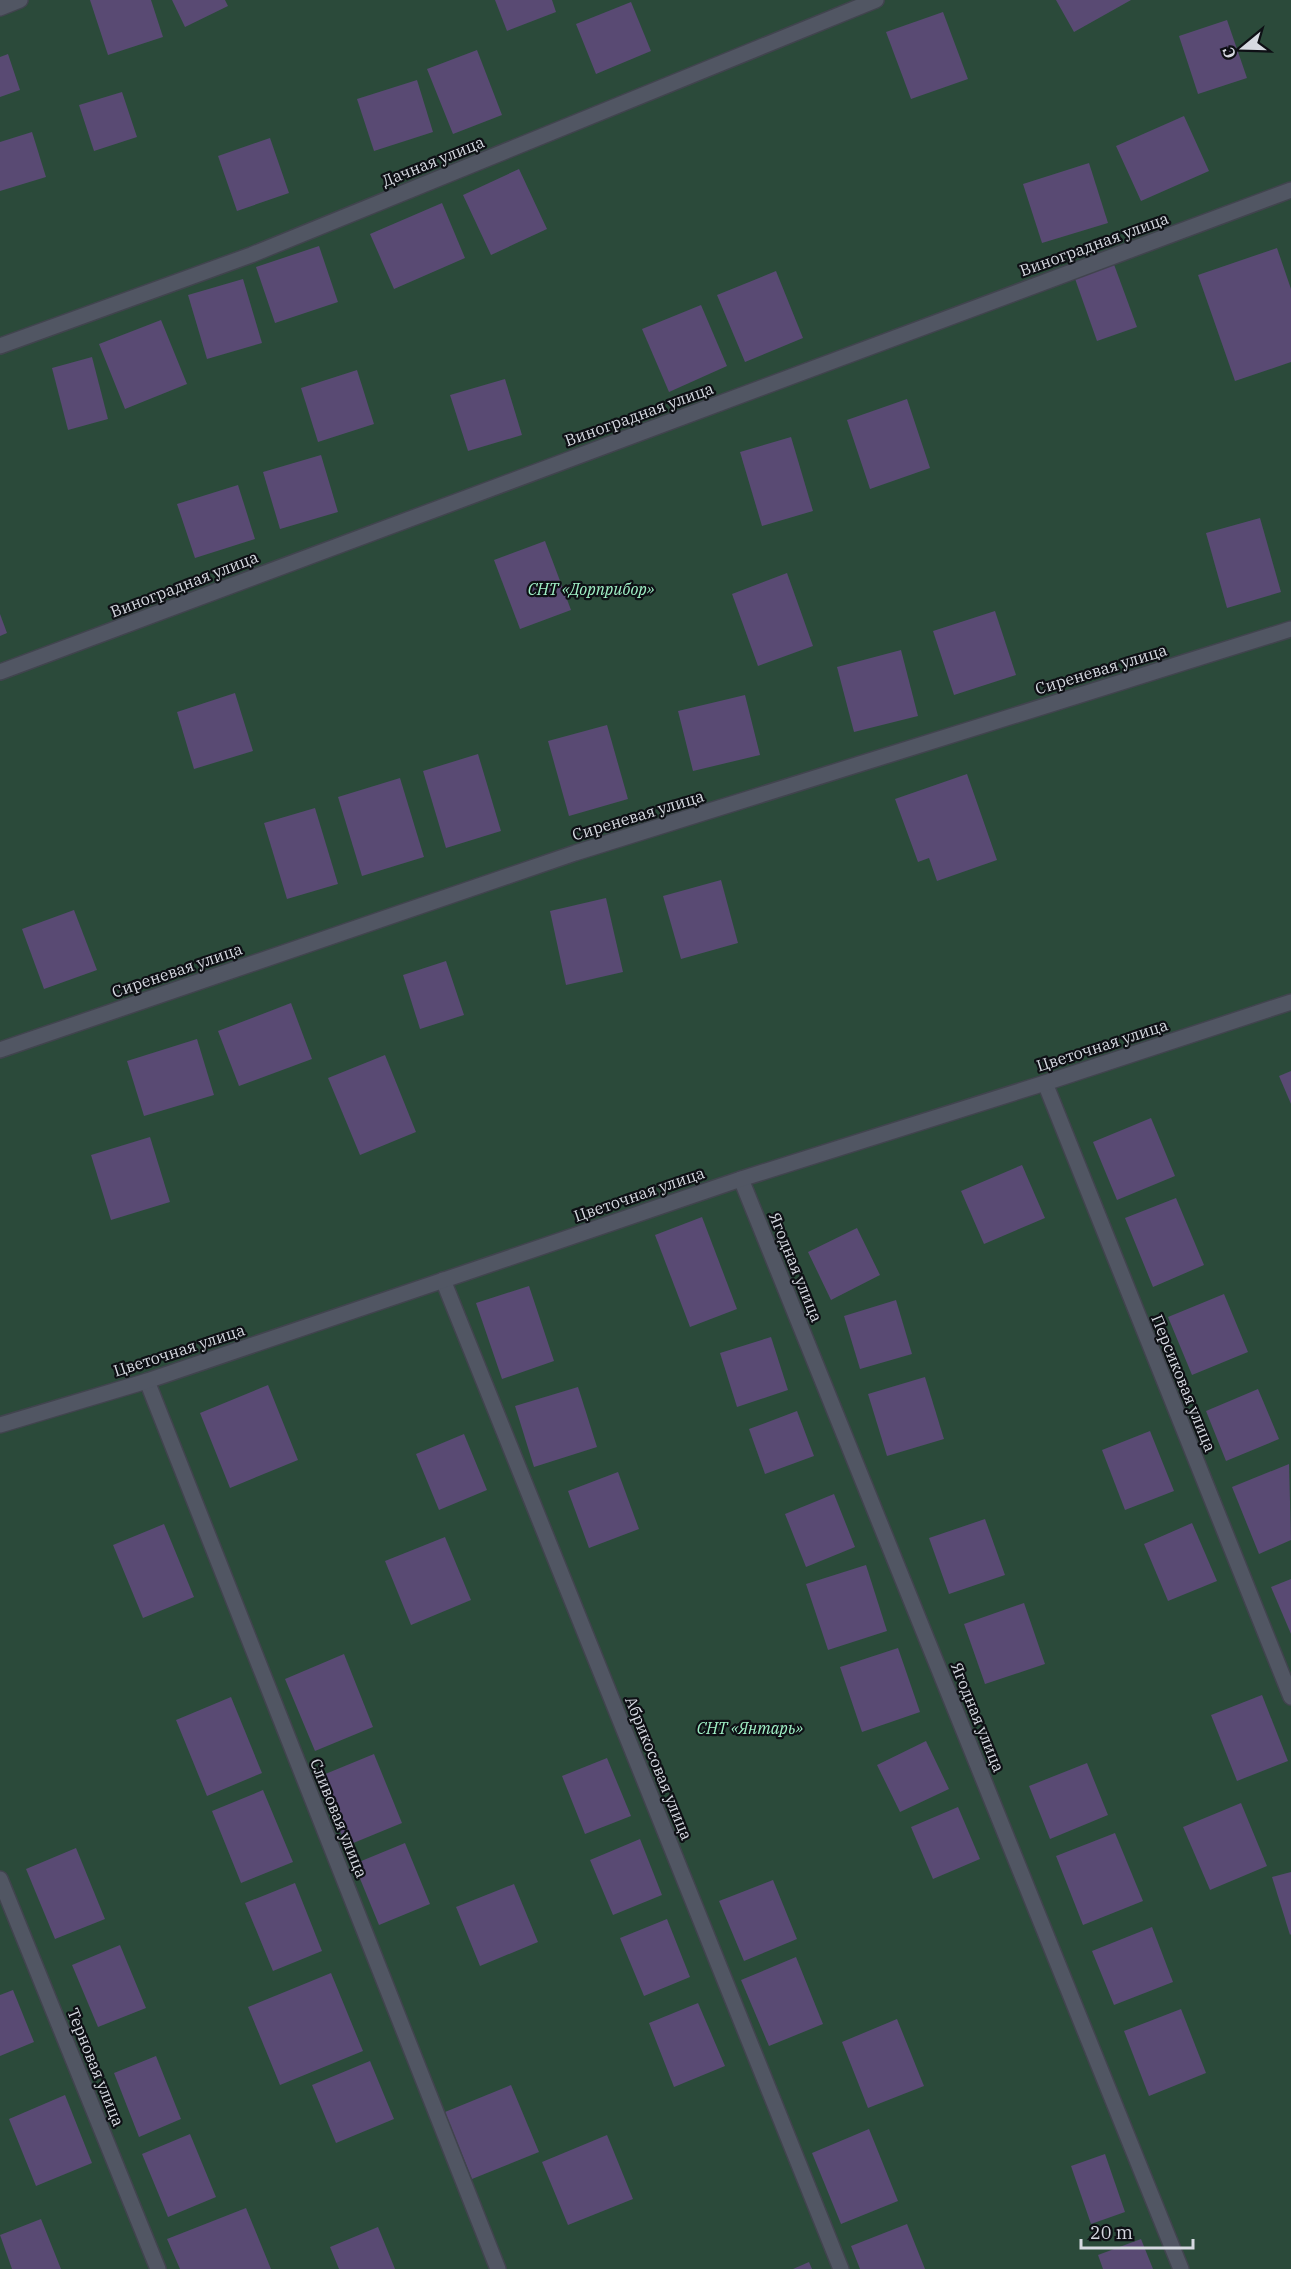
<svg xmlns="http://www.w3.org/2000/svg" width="1291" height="2269" font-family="'IBM Plex Serif',serif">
<rect width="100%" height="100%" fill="#222732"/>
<rect fill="#2b4a3a" x="0" y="0" width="1291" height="2269"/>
<g fill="#594a73">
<path d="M90 0H151L163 37 108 55Z"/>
<path d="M172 0H225L228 6 185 27Z"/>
<path d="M495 0H552L556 12 507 31Z"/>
<path d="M1056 0H1131L1074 32Z"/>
<path d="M631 2 651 51 596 74 576 24Z"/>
<path d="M943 12 968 79 911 99 886 32Z"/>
<path d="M1227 20 1247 78 1198 94 1179 36Z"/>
<path d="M477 50 502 115 453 134 427 69Z"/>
<path d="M8 54 20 90 0 97V57Z"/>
<path d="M417 80 433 132 374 151 357 99Z"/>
<path d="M122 92 137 137 94 151 79 105Z"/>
<path d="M1184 116 1209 171 1141 201 1116 146Z"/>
<path d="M32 132 46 177 0 191V142Z"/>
<path d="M270 138 289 193 237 211 218 156Z"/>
<path d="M1089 163 1108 223 1042 243 1023 184Z"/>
<path d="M519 169 547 229 491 255 463 195Z"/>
<path d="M442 203 465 258 394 289 370 234Z"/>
<path d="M319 246 338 302 275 323 256 267Z"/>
<path d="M1277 248 1291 289V362L1235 381 1198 275Z"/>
<path d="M1112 259 1137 327 1097 341 1073 273Z"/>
<path d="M776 271 803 338 745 362 717 295Z"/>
<path d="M243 279 262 343 207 359 188 295Z"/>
<path d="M701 305 727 366 669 392 642 329Z"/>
<path d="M161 320 187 384 125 409 99 344Z"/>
<path d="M92 357 108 419 68 430 52 368Z"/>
<path d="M357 370 374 424 318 442 301 388Z"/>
<path d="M505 379 522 435 468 451 450 395Z"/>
<path d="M907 399 930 468 870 489 847 420Z"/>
<path d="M791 437 813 511 762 526 740 452Z"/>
<path d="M321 455 338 512 280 529 263 472Z"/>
<path d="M238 485 255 539 195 558 177 504Z"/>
<path d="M1260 518 1281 592 1227 608 1206 533Z"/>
<path d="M545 541 571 610 520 629 494 560Z"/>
<path d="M787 573 813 646 758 666 732 594Z"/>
<path d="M995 611 1016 675 954 695 933 631Z"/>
<path d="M0 614 7 633 0 636Z"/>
<path d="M901 650 918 716 854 732 837 667Z"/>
<path d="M235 693 253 751 194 769 177 712Z"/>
<path d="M745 695 760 755 693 771 678 711Z"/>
<path d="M607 725 628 799 569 816 548 741Z"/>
<path d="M478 754 501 831 446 848 423 771Z"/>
<path d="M967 774 997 860 937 881 929 858 918 862 895 799Z"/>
<path d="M400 778 424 857 362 876 338 797Z"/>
<path d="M315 808 338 884 287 899 264 823Z"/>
<path d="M721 880 738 943 681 959 663 896Z"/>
<path d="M606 898 623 972 566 985 550 911Z"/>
<path d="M74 910 97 970 44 989 22 929Z"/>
<path d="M446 961 464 1015 420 1029 403 975Z"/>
<path d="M291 1003 312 1059 239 1086 218 1031Z"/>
<path d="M197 1039 214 1095 144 1116 127 1061Z"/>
<path d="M385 1055 416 1132 360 1155 328 1078Z"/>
<path d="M1291 1071V1104L1279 1076Z"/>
<path d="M1151 1118 1175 1176 1117 1200 1093 1142Z"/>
<path d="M150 1137 170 1202 111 1220 91 1155Z"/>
<path d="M1022 1165 1045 1218 984 1244 961 1191Z"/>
<path d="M1176 1198 1204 1265 1153 1287 1125 1218Z"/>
<path d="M702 1217 737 1309 690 1327 655 1235Z"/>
<path d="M857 1228 880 1275 831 1300 808 1252Z"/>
<path d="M529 1286 554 1361 502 1379 476 1303Z"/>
<path d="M1224 1294 1248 1352 1192 1375 1168 1317Z"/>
<path d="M896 1300 912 1354 860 1369 844 1316Z"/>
<path d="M771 1337 788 1390 737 1407 720 1353Z"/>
<path d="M925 1377 944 1439 887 1456 868 1394Z"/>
<path d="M268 1385 298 1460 230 1488 200 1413Z"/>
<path d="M578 1387 597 1447 534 1467 515 1406Z"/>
<path d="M1258 1389 1279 1439 1226 1461 1206 1411Z"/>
<path d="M797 1411 814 1456 765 1474 749 1429Z"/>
<path d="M1150 1431 1174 1491 1125 1510 1102 1450Z"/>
<path d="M464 1434 487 1490 439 1510 416 1454Z"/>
<path d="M1289 1464 1291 1540 1259 1554 1232 1487Z"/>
<path d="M618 1472 639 1529 589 1548 568 1491Z"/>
<path d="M834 1494 855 1547 806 1567 785 1514Z"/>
<path d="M985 1519 1005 1575 949 1594 929 1538Z"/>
<path d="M1192 1523 1217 1581 1168 1601 1144 1544Z"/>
<path d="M164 1524 194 1597 143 1618 113 1545Z"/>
<path d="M445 1537 471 1600 411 1625 385 1561Z"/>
<path d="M866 1565 887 1631 828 1650 806 1584Z"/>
<path d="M1291 1579V1634L1271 1587Z"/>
<path d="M1024 1603 1045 1664 985 1684 964 1624Z"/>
<path d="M898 1648 920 1712 862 1732 840 1667Z"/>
<path d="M344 1654 373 1727 315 1751 285 1679Z"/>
<path d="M1262 1695 1288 1761 1237 1781 1211 1715Z"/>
<path d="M231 1697 262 1773 207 1796 176 1720Z"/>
<path d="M926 1741 949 1789 900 1812 877 1765Z"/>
<path d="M374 1754 402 1823 346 1846 318 1777Z"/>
<path d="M607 1758 631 1816 585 1834 562 1776Z"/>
<path d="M1087 1763 1108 1815 1050 1839 1029 1786Z"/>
<path d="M263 1790 293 1862 241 1883 212 1811Z"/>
<path d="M1241 1803 1267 1866 1210 1890 1183 1827Z"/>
<path d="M958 1807 980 1859 933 1879 911 1827Z"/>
<path d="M1115 1833 1143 1901 1083 1925 1056 1856Z"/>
<path d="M640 1839 662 1895 613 1915 590 1860Z"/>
<path d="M405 1843 430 1904 379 1925 354 1864Z"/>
<path d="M76 1848 105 1919 55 1939 26 1869Z"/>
<path d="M1291 1872V1934L1290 1935 1272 1877Z"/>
<path d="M773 1880 797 1939 744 1961 719 1901Z"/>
<path d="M295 1883 322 1951 273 1971 245 1903Z"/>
<path d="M514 1884 538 1942 480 1966 456 1907Z"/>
<path d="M667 1919 690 1977 644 1996 620 1938Z"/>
<path d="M1152 1927 1173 1982 1114 2005 1092 1951Z"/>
<path d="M120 1945 146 2008 98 2027 72 1965Z"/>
<path d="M796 1957 823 2024 769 2046 741 1980Z"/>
<path d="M331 1973 363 2051 280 2085 248 2007Z"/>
<path d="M13 1990 34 2042 0 2056V1995Z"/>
<path d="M698 2003 725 2066 674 2087 649 2023Z"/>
<path d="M1181 2009 1206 2073 1149 2096 1124 2031Z"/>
<path d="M897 2019 924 2086 868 2108 842 2042Z"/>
<path d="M156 2056 181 2119 139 2137 114 2073Z"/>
<path d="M370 2061 394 2119 336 2143 312 2085Z"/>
<path d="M511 2085 539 2152 472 2179 445 2112Z"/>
<path d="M65 2095 92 2163 36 2186 9 2119Z"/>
<path d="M869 2129 898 2201 841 2224 812 2153Z"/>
<path d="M190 2134 216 2197 168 2217 142 2154Z"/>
<path d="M607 2135 633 2199 568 2225 542 2162Z"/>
<path d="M1105 2154 1125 2212 1091 2224 1071 2166Z"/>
<path d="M246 2208 271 2269H180L167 2239Z"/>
<path d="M41 2219 61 2269H12L0 2235Z"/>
<path d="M907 2224 925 2269H860L851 2246Z"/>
<path d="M378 2227 395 2269H339L330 2247Z"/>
<path d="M1141 2239 1153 2269H1103L1098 2255Z"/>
<path d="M809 2262 812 2269H793Z"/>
</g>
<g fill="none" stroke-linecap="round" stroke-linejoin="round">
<g stroke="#41444e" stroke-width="18">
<g id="minor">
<path d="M0 8 20 0"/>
<path d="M0 346 251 255 876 0"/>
<path d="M0 672 1291 190"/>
<path d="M0 1050 575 853 1291 629"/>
<path d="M1045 1083 1291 1697"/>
<path d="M741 1179 1181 2269"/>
<path d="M443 1280 841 2269"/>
<path d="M147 1381 498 2269"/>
<path d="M0 1425 147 1381 741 1179 1045 1083 1291 1002"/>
<path d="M0 1879 158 2269"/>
</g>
</g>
<use href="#minor" stroke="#515663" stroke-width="15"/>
</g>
<g text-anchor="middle" stroke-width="4.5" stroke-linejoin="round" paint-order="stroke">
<g font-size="16" fill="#d6d9e1" stroke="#0e1015">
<text transform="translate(433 161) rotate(-22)" y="6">Дачная улица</text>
<text transform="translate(1094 244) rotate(-20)" y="6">Виноградная улица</text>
<text transform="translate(639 414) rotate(-20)" y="6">Виноградная улица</text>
<text transform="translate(184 584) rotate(-21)" y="6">Виноградная улица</text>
<text transform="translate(1101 669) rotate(-17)" y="6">Сиреневая улица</text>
<text transform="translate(638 815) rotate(-17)" y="6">Сиреневая улица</text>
<text transform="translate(177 970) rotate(-19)" y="6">Сиреневая улица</text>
<text transform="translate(1102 1045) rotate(-18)" y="6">Цветочная улица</text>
<text transform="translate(639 1194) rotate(-19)" y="6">Цветочная улица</text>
<text transform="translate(796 1267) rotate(68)" y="6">Ягодная улица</text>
<text transform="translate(179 1350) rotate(-18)" y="6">Цветочная улица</text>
<text transform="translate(1184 1383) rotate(68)" y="6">Персиковая улица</text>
<text transform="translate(978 1717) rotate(68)" y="6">Ягодная улица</text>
<text transform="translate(659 1768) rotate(68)" y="6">Абрикосовая улица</text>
<text transform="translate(339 1818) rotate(68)" y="6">Сливовая улица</text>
<text transform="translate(96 2067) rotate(68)" y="6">Терновая улица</text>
</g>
<g font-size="16" font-style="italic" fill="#a2f3c8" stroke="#0e1015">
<text x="591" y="595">СНТ «Дорприбор»</text>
<text x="750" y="1734">СНТ «Янтарь»</text>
</g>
</g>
<g transform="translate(1243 48) rotate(251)" stroke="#0e1015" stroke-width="4.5" paint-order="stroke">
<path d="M0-4.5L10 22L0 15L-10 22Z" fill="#d6d9e1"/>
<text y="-9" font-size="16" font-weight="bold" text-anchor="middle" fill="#d6d9e1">С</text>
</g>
<path d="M1081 2239v9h112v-9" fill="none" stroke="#d6d9e1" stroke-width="3"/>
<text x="1090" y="2239" font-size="18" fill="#d6d9e1" stroke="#0e1015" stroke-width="4.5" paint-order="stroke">20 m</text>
</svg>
